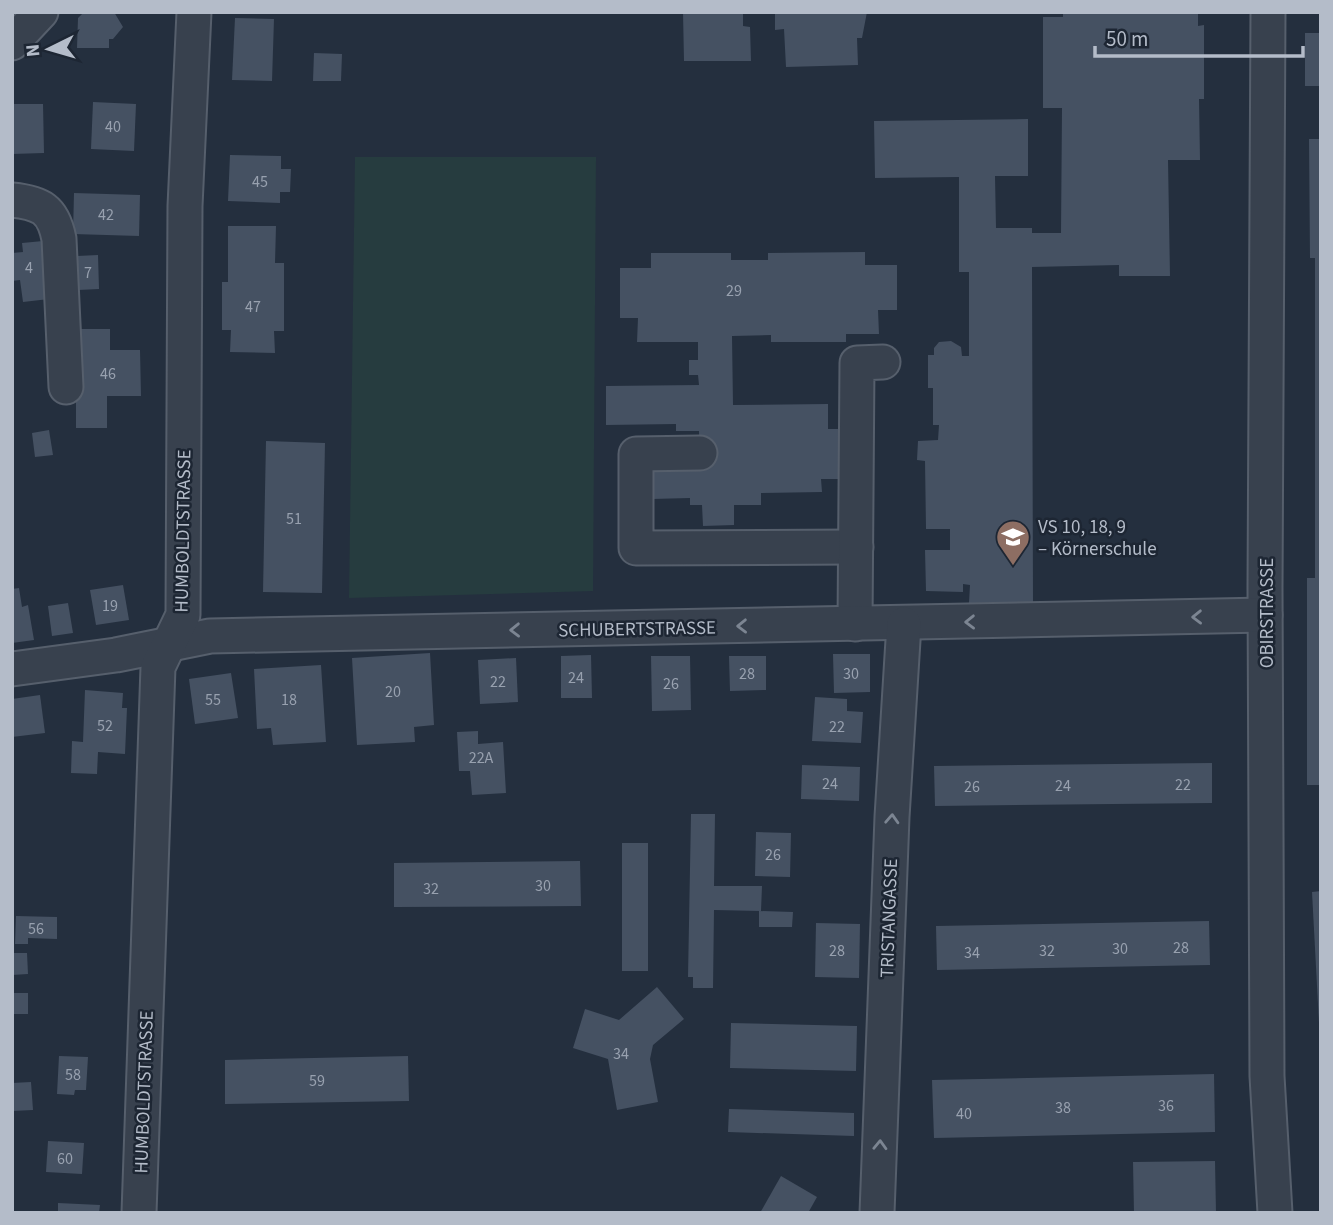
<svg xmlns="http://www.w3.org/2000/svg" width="1333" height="1225" font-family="'Source Sans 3',sans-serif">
<rect width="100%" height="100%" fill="#242f3e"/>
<path fill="#263c3f" d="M355 157H596L593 591 349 598Z"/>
<g fill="#455162">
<path d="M84 12H114L123 27 113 39H109V48H77L78 18Z"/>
<path d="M683 12H743V26L750 27 751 61H684Z"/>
<path d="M775 12H867L862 38H857L858 65 786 67 784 29 775 30Z"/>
<path d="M1063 12H1198V26L1204 25V99H1199L1200 160H1168L1170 276H1119V265L1032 267 1033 602 969 603 970 585 963 584V592L926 591 925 550H950V529H926L925 461 917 460 918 441 938 440 939 425H933V388H928V355H934V348L939 342 951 341 961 347 962 356H969V272H959V177L875 178 874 121 1028 119V176H995L996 228H1032V233H1061L1062 108H1043V17H1063Z"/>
<path d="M235 18 274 19 272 81 232 80Z"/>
<rect x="1305" y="33" width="16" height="53"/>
<path d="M314 53 342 54 341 81H313Z"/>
<path d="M93 102 136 104 134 151 91 149Z"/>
<path d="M12 104H43L44 153 12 154Z"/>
<path d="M1309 139H1321V785H1307V578H1315V258H1310Z"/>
<path d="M230 155 281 156V169H291L290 192H280V203L228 201Z"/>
<path d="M74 193 140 195 139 236 73 234Z"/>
<path d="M228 226H276L275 263H284V331H274L275 353 230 352 231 330H222V282H228Z"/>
<path d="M43 241 49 299 23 302 20 280 12 281V253L23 252 22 243Z"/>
<path d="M865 252V265H897V310H878L879 334H846V342H771V335L732 336 733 405 828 404V429H840V479H821L822 492 761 493V505H734V525L703 526 702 505H690V498L652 499V467L700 466 699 431H676V424L606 425V386L699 385 698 375H689V360H698V342H637L638 318H620V268H651V253H731V260H768V253Z"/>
<path d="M98 255 99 289 78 290 77 256Z"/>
<path d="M76 329H110V350H140L141 396H107V428H76Z"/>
<path d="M49 430 53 455 35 457 32 433Z"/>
<path d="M266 441 325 443 322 593 263 592Z"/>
<path d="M123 585 129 620 96 625 90 590Z"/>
<path d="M19 588 22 607 28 605 34 640 12 643V589Z"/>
<path d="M68 603 73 633 52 636 48 606Z"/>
<path d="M430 653 434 725 414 727 415 742 357 745 352 658Z"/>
<path d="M833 654H870V692L834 693Z"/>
<path d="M591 655 592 698H561V656Z"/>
<path d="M651 656H690L691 710 652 711Z"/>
<path d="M729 656H766V690L730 691Z"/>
<path d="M516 658 518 702 480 704 478 660Z"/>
<path d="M321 665 326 742 273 745 271 728 257 729 254 669Z"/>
<path d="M231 673 238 718 195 724 189 679Z"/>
<path d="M85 690 123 693 122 708H127L125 754 98 752 97 774 71 773 72 741 83 742Z"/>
<path d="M40 695 45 733 12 737V699Z"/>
<path d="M815 697 847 699V711L863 712 861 743 812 741Z"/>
<path d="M478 731V744L503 742 506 793 472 795 470 771H459L457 732Z"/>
<path d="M1212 763V803L935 806 934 766Z"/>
<path d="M802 765 860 767 859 801 801 799Z"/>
<path d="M691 814H715L714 886H762L761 911 714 910 713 988H693V977H688Z"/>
<path d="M756 832 791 833 790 877 755 876Z"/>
<rect x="622" y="843" width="26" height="128"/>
<path d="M580 861 581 906 394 907V863Z"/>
<path d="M1321 891V1023H1319L1312 892Z"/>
<path d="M759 911 793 912 792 927H759Z"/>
<path d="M16 916 57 917V939L28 938V944H15Z"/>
<path d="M1209 921 1210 965 937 970 936 926Z"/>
<path d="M816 923 860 924 859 978 815 977Z"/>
<path d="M12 953H27L28 974 12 975Z"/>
<path d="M657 987 684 1019 653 1045 650 1059 658 1102 617 1110 608 1059 573 1048 585 1009 619 1020Z"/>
<rect x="12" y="993" width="16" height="21"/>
<path d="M731 1023 857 1026 856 1071 730 1068Z"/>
<path d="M59 1056 88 1057 86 1090H75L74 1095 57 1094Z"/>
<path d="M408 1056 409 1101 225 1104V1060Z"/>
<path d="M1214 1074 1215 1132 934 1138 932 1080Z"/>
<path d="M31 1082 33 1110 12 1111V1083Z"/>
<path d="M729 1109 854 1113V1136L728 1132Z"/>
<path d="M48 1141 84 1143 82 1174 46 1172Z"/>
<path d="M1215 1161 1216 1213H1134L1133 1162Z"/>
<path d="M781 1176 817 1197 808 1213H760Z"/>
<path d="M58 1203 100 1205 99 1213H58Z"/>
</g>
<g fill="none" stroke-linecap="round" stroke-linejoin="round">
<g stroke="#565f6c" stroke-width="37">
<g id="minor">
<path d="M1268 12 1265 588 1267 1076 1275 1213"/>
<path d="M12 43 41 12"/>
<path d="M12 200C41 203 53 209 59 239L66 387"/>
<path d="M700 453 636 454V548L856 547"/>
<path d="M855 624 857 363 883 362"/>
<path d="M12 669 116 655 210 636 1265 615"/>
<path d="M139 1213 158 667 183 615 185 206 194 12"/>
<path d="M877 1213 892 817 904 624"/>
</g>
</g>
<use href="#minor" stroke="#38414e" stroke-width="33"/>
</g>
<defs><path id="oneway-chevron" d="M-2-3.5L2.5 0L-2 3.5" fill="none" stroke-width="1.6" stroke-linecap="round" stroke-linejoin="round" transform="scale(1.75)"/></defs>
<g stroke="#7c8592">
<use href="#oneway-chevron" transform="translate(1197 617) rotate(179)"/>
<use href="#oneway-chevron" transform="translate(970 622) rotate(179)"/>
<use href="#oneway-chevron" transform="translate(742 626) rotate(179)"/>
<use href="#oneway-chevron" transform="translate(515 630) rotate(179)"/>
<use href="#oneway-chevron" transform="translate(892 819) rotate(-87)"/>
<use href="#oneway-chevron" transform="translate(880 1145) rotate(-88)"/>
</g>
<defs>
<g id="school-pin" transform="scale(1.75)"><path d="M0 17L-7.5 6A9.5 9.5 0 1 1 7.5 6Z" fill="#8d6e63" stroke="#1d2633"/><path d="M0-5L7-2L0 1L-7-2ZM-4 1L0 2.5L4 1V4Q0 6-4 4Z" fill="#fff"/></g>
</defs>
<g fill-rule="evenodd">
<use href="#school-pin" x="1013" y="537"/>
</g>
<g text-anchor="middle" stroke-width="5" stroke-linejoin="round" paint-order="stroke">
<g font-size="16" fill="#98a1af">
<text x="113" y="132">40</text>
<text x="260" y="187">45</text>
<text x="106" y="220">42</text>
<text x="29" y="273">4</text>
<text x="88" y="278">7</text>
<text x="734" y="296">29</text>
<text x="253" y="312">47</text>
<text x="108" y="379">46</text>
<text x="294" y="524">51</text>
<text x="110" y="611">19</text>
<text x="747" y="679">28</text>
<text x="851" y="679">30</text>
<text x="576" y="683">24</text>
<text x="498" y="687">22</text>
<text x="671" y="689">26</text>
<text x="393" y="697">20</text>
<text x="213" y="705">55</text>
<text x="289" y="705">18</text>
<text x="105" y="731">52</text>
<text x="837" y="732">22</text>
<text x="481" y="763">22A</text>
<text x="830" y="789">24</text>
<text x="1183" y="790">22</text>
<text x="1063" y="791">24</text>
<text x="972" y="792">26</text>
<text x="773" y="860">26</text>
<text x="543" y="891">30</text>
<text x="431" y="894">32</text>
<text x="36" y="934">56</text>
<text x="1181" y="953">28</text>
<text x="1120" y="954">30</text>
<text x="837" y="956">28</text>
<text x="1047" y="956">32</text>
<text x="972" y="958">34</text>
<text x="621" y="1059">34</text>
<text x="73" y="1080">58</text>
<text x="317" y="1086">59</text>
<text x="1166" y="1111">36</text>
<text x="1063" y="1113">38</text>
<text x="964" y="1119">40</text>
<text x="65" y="1164">60</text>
</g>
<g font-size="19" fill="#b4bcc9" stroke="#1d2633" text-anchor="start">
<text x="1038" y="533">VS 10, 18, 9<tspan x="1038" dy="22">– Körnerschule</tspan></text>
</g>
<g font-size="19" fill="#b4bcc9" stroke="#1d2633">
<text transform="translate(182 531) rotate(-89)" y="7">HUMBOLDTSTRASSE</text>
<text transform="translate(1266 613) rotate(-90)" y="7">OBIRSTRASSE</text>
<text transform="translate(637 628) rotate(-1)" y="7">SCHUBERTSTRASSE</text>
<text transform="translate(888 918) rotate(-88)" y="7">TRISTANGASSE</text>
<text transform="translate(143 1092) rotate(-88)" y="7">HUMBOLDTSTRASSE</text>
</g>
</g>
<rect width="1333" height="1225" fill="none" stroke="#b4bcc9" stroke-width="28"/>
<g transform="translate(49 49) rotate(265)" stroke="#1d2633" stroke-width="5" paint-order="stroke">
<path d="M0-5L12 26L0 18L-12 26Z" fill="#b4bcc9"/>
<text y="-10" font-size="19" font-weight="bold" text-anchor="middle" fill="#b4bcc9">N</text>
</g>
<path d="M1095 46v10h208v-10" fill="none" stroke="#b4bcc9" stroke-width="3.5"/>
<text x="1106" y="46" font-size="21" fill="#b4bcc9" stroke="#1d2633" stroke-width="5" paint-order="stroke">50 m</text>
</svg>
